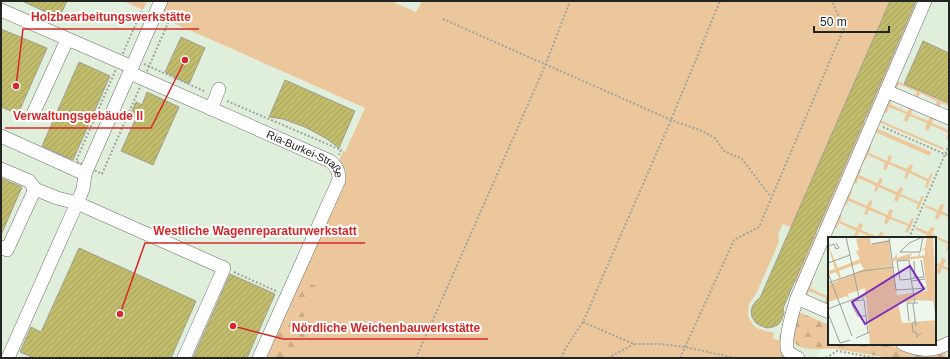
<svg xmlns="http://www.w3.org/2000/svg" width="950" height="359" font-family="Arial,sans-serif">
<defs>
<pattern id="forest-firs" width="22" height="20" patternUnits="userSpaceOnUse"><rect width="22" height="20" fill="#edc79c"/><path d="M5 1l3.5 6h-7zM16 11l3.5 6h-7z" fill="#cbab86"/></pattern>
<pattern id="building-hatch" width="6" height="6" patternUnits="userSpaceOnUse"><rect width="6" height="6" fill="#c1bc6c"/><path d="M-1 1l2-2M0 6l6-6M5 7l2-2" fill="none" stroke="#a6a15d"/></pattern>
</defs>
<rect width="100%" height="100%" fill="#edf6eb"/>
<g fill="#e0eedc" fill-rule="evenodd">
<path d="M1 1H123L143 10 147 1H167L161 17 365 108 345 152 371 164 286 358H1Z"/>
<path d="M391 1H422L417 12Z"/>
<path d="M874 1H949V358H889L828 348 822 349 815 358H724ZM829 238H935V344H829Z"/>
</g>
<g fill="#edc79c">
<path d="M123 1H147L143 10Z"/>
<path d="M167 1H391L416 12 422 1H890L791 227 783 224 778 234 779 242 757 292 749 304 748 313 749 318 754 326 759 329 774 333 773 339 779 340 780 334 782 335C779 344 782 350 787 358H286L304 282 288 316 278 330 346 177C347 170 345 166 339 161L343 151 345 152 365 108 160 17Z"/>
<path d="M915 5 917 8 869 118 866 117Z"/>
<path d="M897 81 949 103V106L941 103 938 109 935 107 937 101 920 93 917 99 914 98 917 92 899 84 896 90 893 89Z"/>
<path d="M889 97 893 99 890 104 907 112 910 106 914 108 911 114 928 121 931 115 934 117 932 123 949 130V140L946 139 948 133 931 125 928 131 925 129 927 123 910 116 907 122 904 120 906 114 889 107 887 113 883 111Z"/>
<path d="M880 120 944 148 943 150 879 122Z"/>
<path d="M864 122 866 123 820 228 818 227Z"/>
<path d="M876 128 931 152 930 156 875 132Z"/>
<path d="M868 146 871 147 869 153 887 161 889 155 892 156 890 162 907 169 910 164 913 165 911 171 928 179 931 173 933 174 927 188 925 187 927 181 909 173 907 179 904 178 906 172 889 164 886 170 883 169 885 163 868 155 865 161 863 160Z"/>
<path d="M859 169H862L859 175 877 183 880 178 883 179 880 185 897 192 900 187 903 188 901 194 919 202 922 196 924 197 918 210 916 209 918 204 900 196 897 202 894 200 896 195 879 187 876 192 874 191 876 186 859 178 856 184 853 183Z"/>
<path d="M850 191 852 192 849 198 867 206 870 200 873 202 870 207 887 215 890 209 893 210 891 217 909 224 912 218 914 219 908 233 905 232 908 226 890 219 887 224 884 223 886 217 869 210 867 215 864 214 866 208 848 201 846 206 843 205 849 192Z"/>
<path d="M941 204 944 205 942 211 949 215V217L941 214 938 220 935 218 937 212 925 207V205L938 210Z"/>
<path d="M839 214 842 215 840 221 857 228 860 223 863 224 861 230 878 237 880 232 884 233 881 238H873L859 232 856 238 854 236 856 231 839 223 836 229 834 228Z"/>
<path d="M916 227 928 232 931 227 935 228 932 234 949 242V251L946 250 948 244 931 236 930 238H926L927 235 915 229Z"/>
<path d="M816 233 818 235 797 283H794Z"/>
<path d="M942 258 946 260 943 266 949 268V271L942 268 940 274 936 272 939 267 935 265V262L940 264Z"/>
<path d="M810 281 813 282 810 288 827 296 829 292V301L827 306 824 304 826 298 809 291 807 296 804 295Z"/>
</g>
<g fill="url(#forest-firs)">
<path d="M304 281 317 286 301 324 312 332 311 342 305 350H300L295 358H266L278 330 288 316Z"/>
<path d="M799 312 829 325V344H872L879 347 881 344C891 344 898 349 907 352 920 357 932 356 945 352L947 358H889L836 349C824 348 797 353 792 339Z"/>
</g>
<g fill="url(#building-hatch)" stroke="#a0a093">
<path d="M22 1H67L59 18Z"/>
<path d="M890 1H916L783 308 784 313 782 319 779 324 773 327 767 328 761 326 756 323 752 317 751 311 753 305 757 300 760 298Z"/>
<path d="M1 29 47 48 18 114 1 107Z"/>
<path d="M181 37 205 48 189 84 165 72Z"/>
<path d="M923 41 949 53V103L904 84Z"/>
<path d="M79 62 110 76 73 160 42 146Z"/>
<path d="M285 80 355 111 339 148 327 139 305 127 283 119 269 117Z"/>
<path d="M147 92 179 107 153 165 121 151 136 118 130 115 136 102 142 105Z"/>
<path d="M1 178 22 187 1 235Z"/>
<path d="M79 248 196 301 171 358H34L20 352 31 327 41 332Z"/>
<path d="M230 274 275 294 247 358H193Z"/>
</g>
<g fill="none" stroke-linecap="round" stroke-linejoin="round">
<g stroke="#697167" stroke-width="14">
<g id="minor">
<path d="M1 10 132 67"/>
<path id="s1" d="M130 73 330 161C337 167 339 171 339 180L259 358"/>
<path d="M886 91 949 118"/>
<path d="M211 109 219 89"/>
<path d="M33 114 67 40"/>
<path d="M1 136 85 174"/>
<path d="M1 169 29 181 35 189 57 198 77 203 224 268 184 358"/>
<path d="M1 247 7 250 35 189"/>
<path d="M797 298 829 312"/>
<path d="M903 344C921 351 932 352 949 343"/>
<path d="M8 358 77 203 83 189 85 174 161 1"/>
<path d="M798 358C794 356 790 354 788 351 783 343 794 307 797 298L925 1"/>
</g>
</g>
<g stroke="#9fa69e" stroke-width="2" stroke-dasharray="2 2" stroke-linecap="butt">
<path d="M141 12 168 23 102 174 76 161Z"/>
<path d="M443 19 671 120 702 131 715 138 724 151 742 159 771 197"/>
<path d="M144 64 206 92"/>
<path d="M227 101 341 150 339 155"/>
<path d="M883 127 949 156"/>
<path d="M909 238 949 145"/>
<path d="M234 272 278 292"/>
<path d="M583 322 634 344H660L685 347 735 358"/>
<path d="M416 358 545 66 570 1"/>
<path d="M561 358 565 349 583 322 671 120 720 1"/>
<path d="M608 358 634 344"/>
<path d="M680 358 734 240 759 227 844 28 832 1"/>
<path d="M826 358 837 351 877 358"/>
</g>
<use href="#minor" stroke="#fff" stroke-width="13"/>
</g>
<g text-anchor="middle" stroke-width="4" stroke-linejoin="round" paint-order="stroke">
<g font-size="11" fill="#222521" stroke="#fff">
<text dy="4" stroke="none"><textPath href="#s1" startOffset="194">Ria-Burkei-Straße</textPath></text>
</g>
</g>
<g transform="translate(828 237)">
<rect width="108" height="108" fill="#edf6eb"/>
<path d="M42 0 43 7 61 3 64 29 37 33 64 30 69 58 85 56 86 64 70 66 74 86 108 83 105 64 87 63 86 56 99 54 95 21 65 24V22L69 17V21L84 16 82 20 90 19 92 15V19L97 18V13L94 12 97 11 99 0H103L101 15 108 65V86L58 93 61 108H42L38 60 32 58 37 56V51L20 57 21 63 19 59 0 65V48L36 32 32 26 11 34 13 40 11 41 8 35 0 38V34L7 32 0 8 10 31 32 22 28 14 31 13 28 2Z" fill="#edc79c"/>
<path d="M103 0H105L108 65 101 15ZM108 86V108H56L60 107 59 100 55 98 57 94 59 99 58 93 47 94 46 89 57 92 65 88 71 90Z" fill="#edc79c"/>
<path fill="none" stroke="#9ca29a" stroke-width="1" d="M61 0 68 53 85 52M44 7 61 4M1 9 6 7 8 12 11 11 8 6M72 15H92L95 0M72 15 81 6 95 0M86 24 87 41M0 26 22 18M0 36 24 99M84 44 97 42M0 46 34 34 65 30M85 52 98 51M31 60 34 59 36 63 40 96M36 63 26 64 24 68 30 79H38M0 72 31 60 18 0M0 76 12 106 22 103M81 84 79 66H90M87 84 84 87 85 95H88L89 100 93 96M88 89 85 67 87 65 83 42 81 23 69 24 72 43 83 42 85 41 96 40 93 23M28 101 42 95"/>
<path fill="#7b2cbf" fill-opacity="0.15" stroke="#7b2cbf" stroke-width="2" d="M82 29 96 52 37 87 24 65Z"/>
<rect width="108" height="108" fill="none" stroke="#222521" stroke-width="2"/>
</g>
<path fill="none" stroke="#d62828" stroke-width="1.5" d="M16 86L23 29H199M185 60L151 128H5M120 314L145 243H365M233 326L283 339H488"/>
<g fill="#d62828" stroke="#fff" stroke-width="1.5">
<circle cx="16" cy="86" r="4"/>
<circle cx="185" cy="60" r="4"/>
<circle cx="120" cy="314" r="4"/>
<circle cx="233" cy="326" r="4"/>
</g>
<g font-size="12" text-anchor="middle" font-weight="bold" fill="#d62828" stroke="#fff" stroke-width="4" stroke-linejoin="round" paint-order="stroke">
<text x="111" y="21">Holzbearbeitungswerkstätte</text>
<text x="78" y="120">Verwaltungsgebäude II</text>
<text x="255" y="235">Westliche Wagenreparaturwerkstatt</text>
<text x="386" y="332">Nördliche Weichenbauwerkstätte</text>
</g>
<rect width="950" height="359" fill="none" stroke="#222521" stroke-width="4"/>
<path d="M814 26v6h75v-6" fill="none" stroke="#222521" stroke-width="2"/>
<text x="820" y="26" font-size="12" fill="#222521" stroke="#ffffff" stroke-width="3" paint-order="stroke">50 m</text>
</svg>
